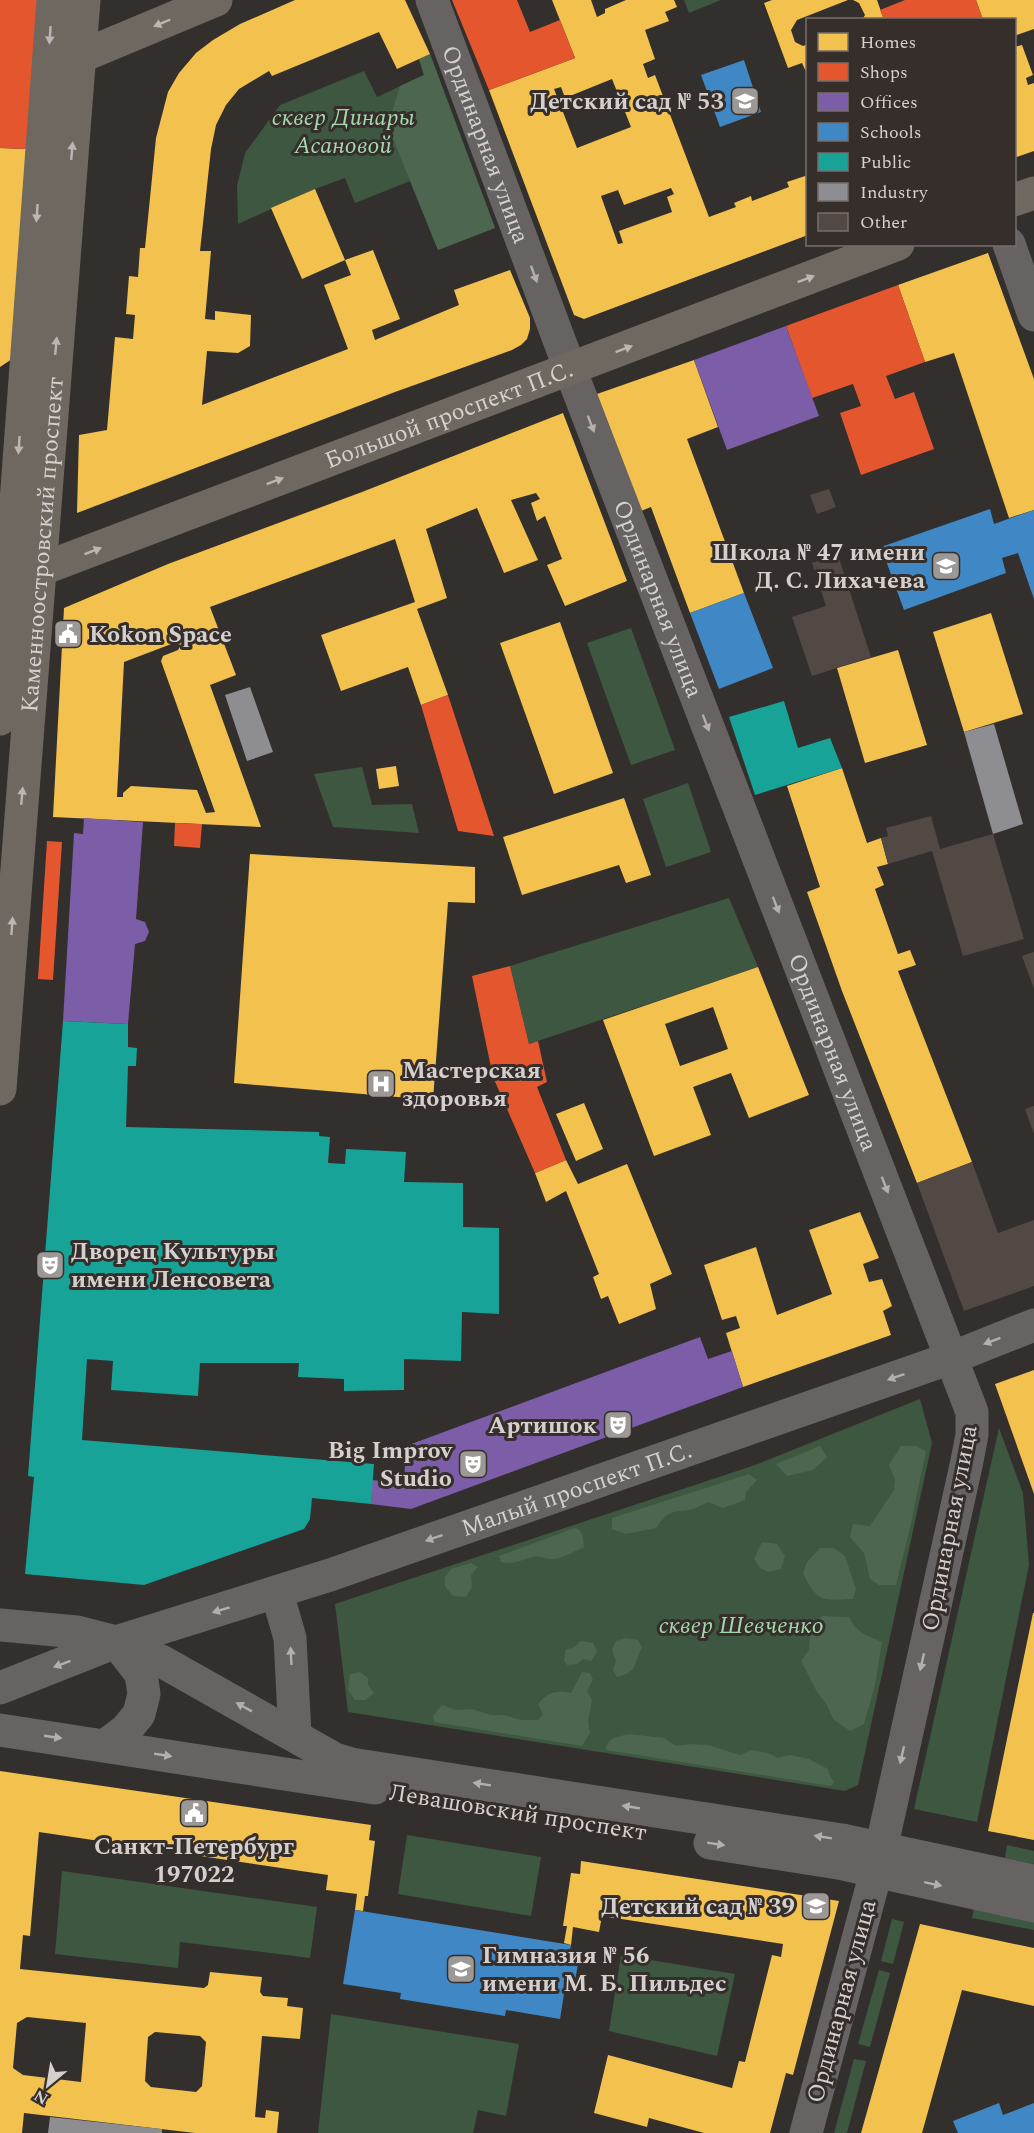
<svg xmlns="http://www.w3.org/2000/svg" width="1034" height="2133" font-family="Spectral,serif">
<rect width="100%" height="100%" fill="#332f2d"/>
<g fill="#3e5741">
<path d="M684 0H721L689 13Z"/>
<path d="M430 54 495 228 438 250 410 181 355 203 345 178 315 189 238 224 237 186 245 153 280 105 364 71 377 97 424 75 419 59Z"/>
<path d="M631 628 675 750 631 765 587 643Z"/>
<path d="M362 767 372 805 412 804 419 833 333 827 314 774Z"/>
<path d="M688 783 711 852 666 867 643 799Z"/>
<path d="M729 898 758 967 529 1044 510 966Z"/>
<path d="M920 1399 932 1443 858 1785 845 1791 348 1712 335 1604 755 1465Z"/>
<path d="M999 1428 1023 1493 1029 1565 977 1822 914 1809Z"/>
<path d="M407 1835 541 1857 531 1916 398 1894Z"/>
<path d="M1007 1845 1034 1851V1864L1005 1858Z"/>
<path d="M62 1871 317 1907 310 1958 180 1942 178 1968 55 1954Z"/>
<path d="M974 1908 1034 1921V1930L972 1918Z"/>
<path d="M892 1919 904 1922 893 1964 881 1961Z"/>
<path d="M621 1955 735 1974 717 2056 609 2031Z"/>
<path d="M879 1970 890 1973 870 2047 858 2044Z"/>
<path d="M331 2014 519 2044 506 2116 478 2110 473 2133H318Z"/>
<path d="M854 2059 866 2061 847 2133H834Z"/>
</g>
<g fill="#4c664f">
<path d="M430 54 495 228 438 250 388 126 400 86 424 75 419 59Z"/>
<path d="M820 1446 827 1457 813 1470 787 1476 776 1464Z"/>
<path d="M901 1446H916L926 1451 911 1523 896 1585H879L870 1579 864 1553 850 1537 853 1524 870 1526 894 1490 895 1480 889 1465Z"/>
<path d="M749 1474 757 1480 746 1492 745 1500 723 1508 708 1502C702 1505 695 1509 689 1510 669 1512 668 1512 656 1528L626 1534 612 1529V1518Z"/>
<path d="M575 1528C584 1531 583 1538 584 1547 575 1551 562 1559 552 1559 546 1559 540 1555 533 1557 521 1560 514 1565 501 1562L499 1556Z"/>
<path d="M762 1542 777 1544 785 1556 781 1569 768 1572 760 1568 754 1559Z"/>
<path d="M820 1548H834L845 1556 856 1589 853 1599C824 1601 816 1602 803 1573L807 1562Z"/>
<path d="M471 1563 478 1567 471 1575 472 1587 466 1597 453 1596 445 1586V1577L451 1569Z"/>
<path d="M823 1616 849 1617C856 1632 867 1636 882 1642L875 1685 864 1724 850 1731 833 1719 827 1705 817 1692 801 1661 809 1650 811 1625Z"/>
<path d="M626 1638 638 1640 642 1647C634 1663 638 1672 617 1677L613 1670 616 1661 612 1650 616 1641Z"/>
<path d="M581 1641 593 1643 597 1652 591 1661 583 1659 577 1664 567 1665 564 1661 566 1649 573 1648Z"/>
<path d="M360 1672 368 1678V1685L374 1693 365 1700H355L348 1690 350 1674Z"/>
<path d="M582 1672 590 1673 593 1680 587 1691 592 1700 588 1721 590 1733 582 1746 434 1722 433 1716 442 1705 456 1710 472 1709 491 1715H504L521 1720H538L543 1714 538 1704C548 1692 556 1690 571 1693Z"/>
<path d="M629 1734 664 1738 676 1746 692 1744 708 1745 740 1755 751 1750 768 1753 778 1758 790 1755 809 1759 828 1769 829 1774 834 1782 831 1786 606 1750C607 1737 618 1737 629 1734Z"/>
</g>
<g fill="#f2c14e" fill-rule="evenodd">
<path d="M295 0H405L430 54 397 69 379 32 272 76 269 71 239 89 226 105 216 125 211 149 200 251H211L205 319 215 320V311L251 315 250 346 238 353 207 351 202 405 348 349 324 285 351 275 345 260 373 250 400 319 372 330 375 340 459 305 454 290 510 270 530 318V329L527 339 521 345 512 350 395 392 77 513 79 435 107 430 115 337 133 339 135 315 126 314 129 276 138 277 140 248H145L156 138 168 92 179 73 196 53 213 40 240 24Z"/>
<path d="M552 0H591L597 17 605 13V9L626 0H674L677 7 665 12 669 21 645 30 655 59 643 64 648 78 655 75 709 217 736 207 734 203 751 196 752 201 789 187 787 182 805 176 808 180V235L584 319 574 315 489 90 575 58ZM612 79 631 127 577 148 554 89 561 87 565 98ZM671 188 674 194 667 197 672 212 619 231 623 243 618 244 601 196 618 190 624 205Z"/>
<path d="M772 0H848L797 20 791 30 795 42 803 46 808 44V76L802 63 788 68 764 3Z"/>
<path d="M853 0H877L884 20H862L865 15 859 3Z"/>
<path d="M976 0H1034V29L1014 36V20H983Z"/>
<path d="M1022 45 1033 75 1026 78 1028 85 1034 83V151L1014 158V47Z"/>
<path d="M0 148 26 149 12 359 0 367Z"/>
<path d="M315 189 345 260 302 279 271 208Z"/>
<path d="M988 253 1034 379V510L1009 518 954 353 925 362 898 285Z"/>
<path d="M694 360 718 427 687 439 744 593 690 613 651 507 641 511 597 394Z"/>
<path d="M563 413 627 581 565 606 547 565 562 559 545 516 537 521 531 503 540 499 536 493 511 500 538 560 504 573 477 508 426 529 447 598 417 609 448 695 421 705 408 667 341 691 321 635 415 602 395 539 210 607 236 675 210 685 261 827 53 817 64 608 168 564 362 492ZM174 643 181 645 178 650 163 656 161 661 215 812 206 813 197 790 131 786 123 793V797H117L124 662Z"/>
<path d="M991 613 1023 714 964 732 933 632Z"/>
<path d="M560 622 613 773 554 794 500 643Z"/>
<path d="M898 650 927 745 865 763 837 668Z"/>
<path d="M396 766 399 786 379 789 376 769Z"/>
<path d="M842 768 867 843 881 838 888 864 877 867 884 885 875 889 898 954 910 950 916 965 898 971 972 1162 917 1183 842 991 807 892 820 887 787 786Z"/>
<path d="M624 798 651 875 626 883 619 865 522 895 503 837Z"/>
<path d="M250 854 475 867V903L448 902 433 1100 234 1083Z"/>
<path d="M758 967 809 1095 749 1118 731 1073 693 1087 711 1135 654 1156 603 1020ZM713 1007 728 1049 680 1066 665 1024Z"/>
<path d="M584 1103 603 1149 576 1161 556 1114Z"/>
<path d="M566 1160 578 1184 627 1164 672 1274 650 1284 656 1309 619 1324 608 1296 601 1299 593 1277 599 1274 566 1191 546 1202 535 1173Z"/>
<path d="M860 1212 879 1258 863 1264 869 1282 882 1279 892 1306 883 1311 891 1335 743 1387 726 1333 740 1328 736 1316 722 1320 704 1265 756 1247 777 1315 832 1294 809 1230Z"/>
<path d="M1034 1370V1494L995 1384Z"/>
<path d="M1033 1613H1034V1840L988 1831Z"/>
<path d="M0 1771 371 1825 369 1840 375 1841 368 1896H365L363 1911 355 1910 357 1894 326 1890 328 1875 39 1832 30 1936 23 1935 20 1969 204 1988 208 1985 210 1972 262 1977 260 1992 263 1996 288 1998 287 2006 303 2008 300 2039 262 2036 255 2117 265 2118 266 2110 279 2112 277 2133H195L24 2113 22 2133H0ZM27 2017 86 2023 81 2082 23 2075 13 2068 17 2023ZM155 2032 200 2036 206 2042 202 2086 196 2092 151 2087 145 2081 148 2037Z"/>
<path d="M581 1861 839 1901 793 2075 786 2073 770 2133H704L649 2118 647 2127 594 2113 608 2055 732 2088 739 2061 745 2062 772 1955 781 1957 783 1944 602 1916 599 1932 573 1927 571 1945 564 1943 567 1926H563L571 1873 580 1874Z"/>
<path d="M920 1924 1034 1948V2006L962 1990 922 2133H861Z"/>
</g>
<g fill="#e4572e">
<path d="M0 0H40L26 149 0 148Z"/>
<path d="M452 0H517L530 32 560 20 575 58 489 90Z"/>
<path d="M905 0H976L983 20H884L880 10Z"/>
<path d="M898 285 925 362 886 376 895 399 914 392 934 449 861 475 840 413 861 406 853 384 812 398 786 326Z"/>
<path d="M448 695 494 836 458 831 421 705Z"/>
<path d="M175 823 202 824 200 848 174 846Z"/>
<path d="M47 841 62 842 53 980 38 979Z"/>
<path d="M510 966 529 1044 538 1041 547 1082 537 1087 566 1160 535 1173 493 1077 472 976Z"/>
</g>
<g fill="#7b5ea7">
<path d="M786 326 819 416 727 450 694 360Z"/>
<path d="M84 818 143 822 136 919 145 922 149 932 145 941 135 944 128 1024 63 1021 74 833 83 834Z"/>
<path d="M700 1337 708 1359 732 1351 743 1387 411 1509 371 1504 372 1480 404 1483 406 1446Z"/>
</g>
<g fill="#3f88c5">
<path d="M744 60 761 112 720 127 701 75Z"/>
<path d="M990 509 994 524 1034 510V599L1018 553 1002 558 1006 573 904 610 881 547Z"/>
<path d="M744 593 773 668 719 689 690 613Z"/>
<path d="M355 1910 571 1945 569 1956 579 1957 575 1982 566 1981 560 2019 506 2010 505 2016 400 1999 401 1993 343 1984Z"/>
<path d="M999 2103 1003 2115 1034 2103V2133H958L953 2121Z"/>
</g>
<g fill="#17a398">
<path d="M784 701 798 748 830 738 842 768 755 795 729 717Z"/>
<path d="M63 1021 128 1024V1047L137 1048 136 1066H128L126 1127 319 1132V1136L330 1137 328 1163 345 1164 346 1149 406 1152 404 1182 463 1183V1227L499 1228V1314L462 1312 461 1361 404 1359V1390L344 1391V1379L298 1377 299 1363H200L198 1396 111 1390 113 1361 87 1359 82 1440 374 1464 371 1504 312 1498 310 1519 304 1529 144 1585 25 1574 34 1477 28 1476Z"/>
</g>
<g fill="#8d8d92">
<path d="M250 687 273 752 247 761 225 695Z"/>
<path d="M994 724 1023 824 993 834 964 732Z"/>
<path d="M50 2117 162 2129V2133H48Z"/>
</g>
<g fill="#524945">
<path d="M829 489 836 507 817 514 810 495Z"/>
<path d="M838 555 871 657 812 676 792 617 826 606 812 563Z"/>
<path d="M931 816 940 849 993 834 1024 939 963 956 932 851 888 864 881 838 888 836 886 828Z"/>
<path d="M1034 952V989L1022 956Z"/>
<path d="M1034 1106V1134L1025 1109Z"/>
<path d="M972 1162 998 1233 1034 1220V1286L964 1311 917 1183Z"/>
</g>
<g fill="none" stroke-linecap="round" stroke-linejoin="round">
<g stroke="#666362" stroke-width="33">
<path id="s1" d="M432 0 570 369 972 1412V1435L967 1461 876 1872 806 2133"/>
<path d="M1009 244 1034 315"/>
<path d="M277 1593 290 1638 295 1735"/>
<path d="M0 1625 77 1632 116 1642 163 1662 335 1759 351 1764 842 1840 1034 1881"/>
<path id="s2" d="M0 1688 116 1642 330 1575 951 1358 1034 1325"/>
<path d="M0 1730 375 1788"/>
<path d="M106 1745 126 1730 139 1714 144 1694 141 1674 117 1643"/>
<path d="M710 1843 838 1863 1034 1906"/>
</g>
<g stroke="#6e6861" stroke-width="33">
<path d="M63 64 216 0"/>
<path d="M1014 200 1034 193"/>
<path id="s3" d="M0 585 898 244"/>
<path d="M0 719 53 0"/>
<path id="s4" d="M0 1089 84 0"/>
</g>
</g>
<defs><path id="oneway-solid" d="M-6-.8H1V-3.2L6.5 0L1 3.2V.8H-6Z" transform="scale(1.5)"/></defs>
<g fill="#bbb6b3">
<use href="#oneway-solid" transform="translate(162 23) rotate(157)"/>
<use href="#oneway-solid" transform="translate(50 35) rotate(94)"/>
<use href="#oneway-solid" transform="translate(72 151) rotate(-85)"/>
<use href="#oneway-solid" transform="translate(37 213) rotate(94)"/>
<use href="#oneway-solid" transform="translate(806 279) rotate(-21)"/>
<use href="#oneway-solid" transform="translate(56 346) rotate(-85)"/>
<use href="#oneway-solid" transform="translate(624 349) rotate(-21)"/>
<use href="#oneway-solid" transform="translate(19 445) rotate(94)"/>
<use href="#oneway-solid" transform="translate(275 481) rotate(-21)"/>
<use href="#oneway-solid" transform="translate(93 551) rotate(-21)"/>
<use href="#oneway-solid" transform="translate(22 796) rotate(-85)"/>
<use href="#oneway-solid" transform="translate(12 926) rotate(-86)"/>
</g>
<g fill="#b4afae">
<use href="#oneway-solid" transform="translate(534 274) rotate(70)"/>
<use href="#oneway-solid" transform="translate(591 424) rotate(69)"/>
<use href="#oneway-solid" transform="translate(706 723) rotate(69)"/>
<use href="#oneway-solid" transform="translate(776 905) rotate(69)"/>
<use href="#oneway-solid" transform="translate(885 1185) rotate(69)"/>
<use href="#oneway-solid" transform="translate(992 1341) rotate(159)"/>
<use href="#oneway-solid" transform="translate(896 1377) rotate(161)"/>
<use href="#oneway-solid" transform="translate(434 1538) rotate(161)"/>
<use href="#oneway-solid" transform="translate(221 1610) rotate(163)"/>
<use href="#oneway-solid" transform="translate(291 1656) rotate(-93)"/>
<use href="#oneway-solid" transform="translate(922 1662) rotate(103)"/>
<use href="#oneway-solid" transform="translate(62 1664) rotate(159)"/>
<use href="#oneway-solid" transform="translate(244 1707) rotate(-151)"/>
<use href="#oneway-solid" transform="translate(53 1737) rotate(8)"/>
<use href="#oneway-solid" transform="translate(163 1755) rotate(9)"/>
<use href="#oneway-solid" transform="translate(902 1755) rotate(103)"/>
<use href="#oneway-solid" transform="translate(482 1784) rotate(-171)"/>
<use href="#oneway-solid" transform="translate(631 1807) rotate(-171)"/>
<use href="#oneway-solid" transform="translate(823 1837) rotate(-171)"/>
<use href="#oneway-solid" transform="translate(716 1844) rotate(9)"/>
<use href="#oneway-solid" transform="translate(933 1884) rotate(12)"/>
</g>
<defs>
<g id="school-square" transform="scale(1.5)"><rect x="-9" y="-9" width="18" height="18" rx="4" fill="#9c9896" stroke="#352e2b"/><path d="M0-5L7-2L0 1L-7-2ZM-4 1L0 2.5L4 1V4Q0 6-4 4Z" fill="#fff"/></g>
<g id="civic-square" transform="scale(1.5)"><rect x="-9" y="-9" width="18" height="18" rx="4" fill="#9c9896" stroke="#352e2b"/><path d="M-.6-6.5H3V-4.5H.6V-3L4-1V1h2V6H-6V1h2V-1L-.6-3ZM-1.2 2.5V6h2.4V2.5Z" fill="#fff"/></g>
<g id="hospital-square" transform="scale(1.5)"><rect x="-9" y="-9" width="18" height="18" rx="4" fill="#9c9896" stroke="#352e2b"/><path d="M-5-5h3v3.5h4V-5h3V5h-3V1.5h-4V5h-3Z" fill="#fff"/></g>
<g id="theatre-square" transform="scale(1.5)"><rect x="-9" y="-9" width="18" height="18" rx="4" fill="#9c9896" stroke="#352e2b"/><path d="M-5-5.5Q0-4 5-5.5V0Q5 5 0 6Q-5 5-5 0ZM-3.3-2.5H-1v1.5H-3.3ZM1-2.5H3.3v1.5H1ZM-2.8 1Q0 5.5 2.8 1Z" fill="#fff"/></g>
</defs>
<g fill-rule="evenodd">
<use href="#school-square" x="745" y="101"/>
<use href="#school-square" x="946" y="566"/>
<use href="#civic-square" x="68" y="634"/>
<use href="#hospital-square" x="381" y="1084"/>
<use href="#theatre-square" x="50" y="1265"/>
<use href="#theatre-square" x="618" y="1425"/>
<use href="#theatre-square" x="473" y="1464"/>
<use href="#civic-square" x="194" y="1813"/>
<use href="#school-square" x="816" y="1906"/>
<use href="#school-square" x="461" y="1969"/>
</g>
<g text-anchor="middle" stroke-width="6" stroke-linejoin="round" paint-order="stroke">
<g font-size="24" font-weight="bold" fill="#d5d0ce" stroke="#352e2b" text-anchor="end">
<text x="724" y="109">Детский сад № 53</text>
<text x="925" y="560">Школа № 47 имени<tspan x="925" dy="28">Д. С. Лихачева</tspan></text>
<text x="89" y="642" text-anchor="start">Kokon Space</text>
<text x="402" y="1078" text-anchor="start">Мастерская<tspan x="402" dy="28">здоровья</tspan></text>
<text x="71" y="1259" text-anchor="start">Дворец Культуры<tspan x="71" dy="28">имени Ленсовета</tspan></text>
<text x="597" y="1433">Артишок</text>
<text x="452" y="1458">Big Improv<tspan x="452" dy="28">Studio</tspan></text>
<text x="194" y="1854" text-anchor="middle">Санкт-Петербург<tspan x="194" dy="28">197022</tspan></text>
<text x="795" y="1914">Детский сад № 39</text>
<text x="482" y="1963" text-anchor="start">Гимназия № 56<tspan x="482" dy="28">имени М. Б. Пильдес</tspan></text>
</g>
<g font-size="24" font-style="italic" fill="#a3d9aa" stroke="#352e2b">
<text x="343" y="125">сквер Динары<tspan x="343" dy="28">Асановой</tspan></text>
<text x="741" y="1633">сквер Шевченко</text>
</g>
<g font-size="24" fill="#d5d0ce" stroke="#352e2b">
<text dy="8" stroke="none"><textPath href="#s1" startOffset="154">Ординарная улица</textPath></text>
<text dy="8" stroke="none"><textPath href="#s3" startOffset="480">Большой проспект П.С.</textPath></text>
<text dy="8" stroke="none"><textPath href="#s4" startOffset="546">Каменноостровский проспект</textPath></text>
<text dy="8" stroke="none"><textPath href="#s1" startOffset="640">Ординарная улица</textPath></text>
<text dy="8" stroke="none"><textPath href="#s1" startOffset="1126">Ординарная улица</textPath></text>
<text dy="8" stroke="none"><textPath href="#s2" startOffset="610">Малый проспект П.С.</textPath></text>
<text transform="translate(949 1528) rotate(-79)" y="8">Ординарная улица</text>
<text transform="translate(518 1812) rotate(9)" y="8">Левашовский проспект</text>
<text transform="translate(841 2001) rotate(-75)" y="8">Ординарная улица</text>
</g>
</g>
<rect x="806" y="18" width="210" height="228" fill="#352e2b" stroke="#756f6c" stroke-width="1.5"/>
<rect x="818" y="33" width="30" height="18" fill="#f2c14e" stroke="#756f6c" stroke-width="1.5"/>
<text x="860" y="48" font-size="18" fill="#d5d0ce">Homes</text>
<rect x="818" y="63" width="30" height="18" fill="#e4572e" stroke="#756f6c" stroke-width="1.5"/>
<text x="860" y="78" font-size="18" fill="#d5d0ce">Shops</text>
<rect x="818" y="93" width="30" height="18" fill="#7b5ea7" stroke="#756f6c" stroke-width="1.5"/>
<text x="860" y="108" font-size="18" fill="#d5d0ce">Offices</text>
<rect x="818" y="123" width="30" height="18" fill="#3f88c5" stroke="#756f6c" stroke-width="1.5"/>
<text x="860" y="138" font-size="18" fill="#d5d0ce">Schools</text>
<rect x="818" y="153" width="30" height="18" fill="#17a398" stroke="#756f6c" stroke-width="1.5"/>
<text x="860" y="168" font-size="18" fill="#d5d0ce">Public</text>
<rect x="818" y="183" width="30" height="18" fill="#8d8d92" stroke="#756f6c" stroke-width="1.5"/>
<text x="860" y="198" font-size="18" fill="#d5d0ce">Industry</text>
<rect x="818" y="213" width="30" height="18" fill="#524945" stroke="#756f6c" stroke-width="1.5"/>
<text x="860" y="228" font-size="18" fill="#d5d0ce">Other</text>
<g transform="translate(48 2085) rotate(210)" stroke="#352e2b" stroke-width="4.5" paint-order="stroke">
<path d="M0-4.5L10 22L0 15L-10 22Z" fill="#d5d0ce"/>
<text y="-9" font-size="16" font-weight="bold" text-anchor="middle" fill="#d5d0ce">N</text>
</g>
</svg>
